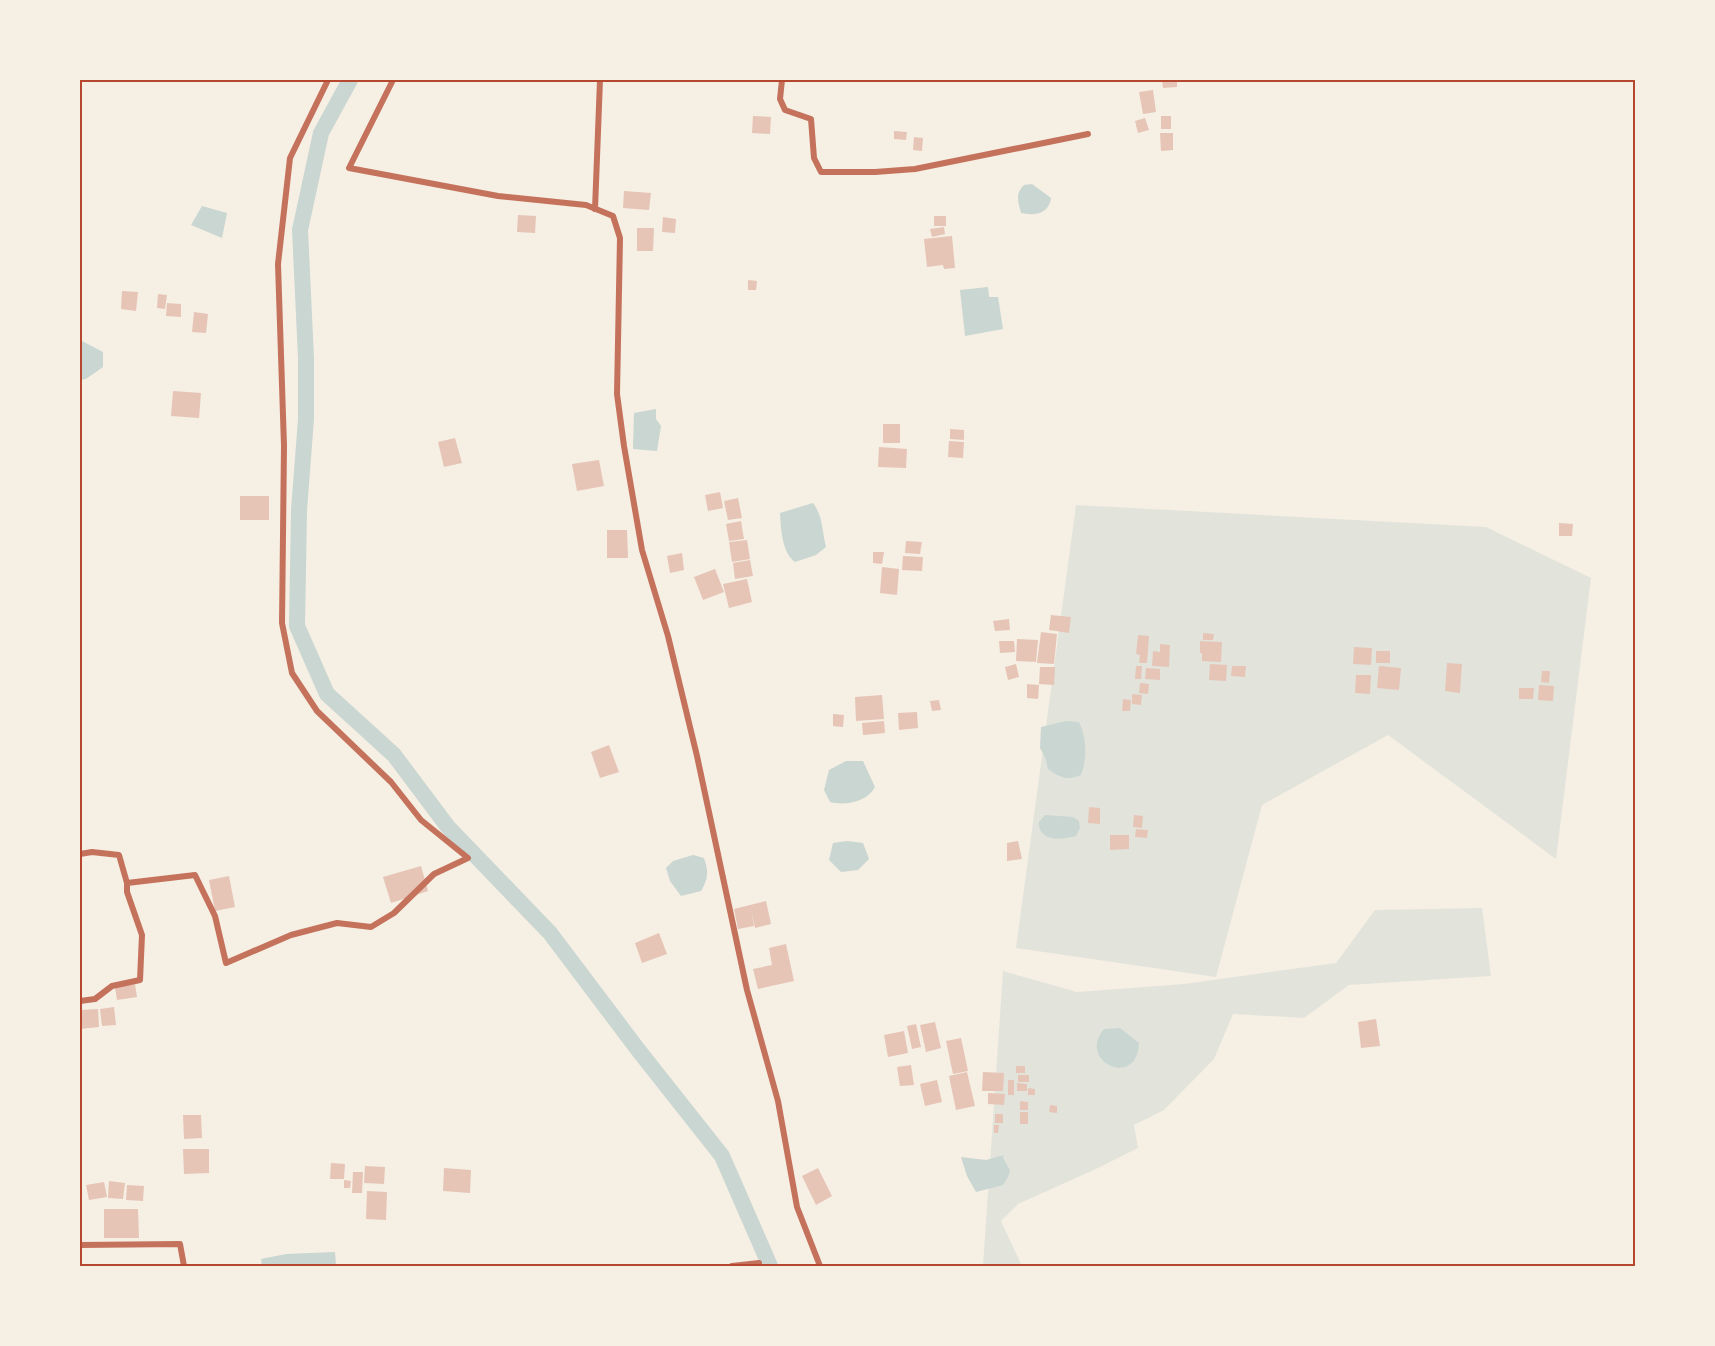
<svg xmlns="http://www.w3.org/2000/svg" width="1715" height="1346" font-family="'PT Sans',sans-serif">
<rect width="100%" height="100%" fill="#f6efe4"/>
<g fill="#e2e4dc">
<path d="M1076 505 1486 527 1591 578 1556 859 1388 735 1262 805 1216 977 1016 948Z"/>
<path d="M1482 908 1491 976 1349 985 1304 1018 1233 1014 1214 1059 1164 1110 1134 1125 1138 1148 1096 1169 1018 1204 1001 1221 1022 1266H983L1003 971 1077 992 1184 984 1336 963 1375 910Z"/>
</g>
<g fill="#c9d6d2">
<path d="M1032 184 1051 198C1049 214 1035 216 1021 213 1018 201 1015 194 1024 185Z"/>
<path d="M202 206 227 213 222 238 191 225Z"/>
<path d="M988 287 989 297H998L1003 329 965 336 960 290Z"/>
<path d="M80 340 103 352V367L86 379 80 380Z"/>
<path d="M656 409V419L661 426 657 451 633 449 634 413Z"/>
<path d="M813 503C823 516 822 531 826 547L816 555 795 562C782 552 781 530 780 513Z"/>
<path d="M1066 721 1079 722C1087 738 1087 759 1081 775 1067 781 1059 777 1048 769L1045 757 1040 748 1041 727Z"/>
<path d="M846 761H863L875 787C867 802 845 806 830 802L824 790 829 770Z"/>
<path d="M1045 815 1073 817 1079 821 1080 828 1076 836C1062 840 1038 842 1039 822Z"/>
<path d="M847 841 863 843 869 859 858 870 841 872 829 860 833 843Z"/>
<path d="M693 855 704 858C709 872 708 879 701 891L681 896 670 881 666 868 673 861Z"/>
<path d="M1120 1028 1139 1043C1137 1090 1076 1061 1104 1029Z"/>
<path d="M1004 1155 1003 1158 1010 1170 1008 1177 1003 1185 976 1192 967 1176 961 1157 986 1160Z"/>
<path d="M335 1252 336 1266H262L261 1259 286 1254Z"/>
</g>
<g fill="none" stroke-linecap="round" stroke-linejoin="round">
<path stroke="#c9d6d2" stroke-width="16" d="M350 80 321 133 300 230 306 358V419L299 510 297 626 327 694 394 755 448 827 550 933 639 1051 722 1156 770 1266"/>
</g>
<g fill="#e6c5b7">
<path d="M1162 80H1177V87L1163 88Z"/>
<path d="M1153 90 1156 112 1143 114 1139 92Z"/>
<path d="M753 116 771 117 770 134 752 133Z"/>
<rect x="1161" y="116" width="10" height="13"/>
<path d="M1145 118 1149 130 1138 133 1135 121Z"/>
<path d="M894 131 907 132 906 140 894 139Z"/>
<path d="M1160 133H1173V150L1161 151Z"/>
<path d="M914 137 923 138 922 151 913 150Z"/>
<path d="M624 191 651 193 649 210 623 208Z"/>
<path d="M518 215 536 216 535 233 517 232Z"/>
<rect x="934" y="216" width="12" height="10"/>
<path d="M663 217 676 219 675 233 662 232Z"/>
<path d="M944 227 945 234 932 237 930 229Z"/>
<path d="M637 228H654L653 251H637Z"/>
<path d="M952 236 955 268 944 269 943 265 927 267 924 239Z"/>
<path d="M748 280 757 281 756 290H748Z"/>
<path d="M122 291 138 292 136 311 121 309Z"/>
<path d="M158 294 167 295 165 309 157 308Z"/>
<path d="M167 303 181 304V317L166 316Z"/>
<path d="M194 312 208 314 206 333 192 332Z"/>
<path d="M173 391 201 393 199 418 171 416Z"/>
<rect x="883" y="424" width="17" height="19"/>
<path d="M950 429 964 430V440L950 439Z"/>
<path d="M455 438 462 463 444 467 438 442Z"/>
<path d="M949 441 964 442 963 458 948 457Z"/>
<path d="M879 447 907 449 906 468 878 467Z"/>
<path d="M599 460 604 486 577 491 572 464Z"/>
<path d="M720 492 723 508 708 511 705 495Z"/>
<rect x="240" y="496" width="29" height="24"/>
<path d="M738 498 742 518 728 520 724 501Z"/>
<path d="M741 521 744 539 729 541 726 524Z"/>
<path d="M1559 523 1573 524 1572 536H1559Z"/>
<path d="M607 530H627L628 558H607Z"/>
<path d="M747 540 750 559 732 562 729 542Z"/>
<path d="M906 541 922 542 920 554 905 553Z"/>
<path d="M873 552H884L882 564 873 563Z"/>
<path d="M682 553 684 570 670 573 667 556Z"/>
<path d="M903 556 923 557 922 571 902 570Z"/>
<path d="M750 560 753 576 735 579 733 563Z"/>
<path d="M882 567 899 569 897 595 880 593Z"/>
<path d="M715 569 724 592 703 600 694 577Z"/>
<path d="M747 579 752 602 729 608 723 584Z"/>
<path d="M1051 615 1071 617 1069 633 1049 630Z"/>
<path d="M1009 619 1010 630 995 631 993 621Z"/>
<path d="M1041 632 1057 634 1054 664 1037 663Z"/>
<path d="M1203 633 1214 634 1213 640H1203Z"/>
<path d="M1138 635 1149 636 1147 663H1139L1140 655 1136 654Z"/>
<path d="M1017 639 1038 640 1036 662 1016 661Z"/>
<path d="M999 641H1014L1015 652 1000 653Z"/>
<path d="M1200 641 1222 642 1221 662 1202 661V653H1200Z"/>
<path d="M1160 644 1170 645 1169 667 1152 666 1153 651 1160 652Z"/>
<path d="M1354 647 1372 648 1371 665 1353 664Z"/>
<rect x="1376" y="651" width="14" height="12"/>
<path d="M1447 663 1462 664 1460 693 1445 691Z"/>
<path d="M1016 664 1019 677 1008 680 1005 667Z"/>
<path d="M1210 664 1227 665 1226 681 1209 680Z"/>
<path d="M1136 666H1142L1141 679H1135Z"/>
<path d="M1232 666H1246L1245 677 1231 676Z"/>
<path d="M1379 666 1401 668 1399 690 1377 688Z"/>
<path d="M1040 667H1055L1054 685 1039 684Z"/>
<path d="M1146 668 1160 669V680L1145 679Z"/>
<path d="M1542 671H1550L1549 683 1541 682Z"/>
<path d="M1356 675H1371L1370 694 1355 693Z"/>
<path d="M1140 683 1149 684 1148 694 1139 693Z"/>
<path d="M1027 684 1039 685 1038 699 1027 698Z"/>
<path d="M1539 685 1554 686 1553 701 1538 700Z"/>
<path d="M1519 688H1534L1533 699H1519Z"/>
<path d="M1132 694 1142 695 1141 705 1132 704Z"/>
<path d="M882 695 884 719 856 721 855 697Z"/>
<path d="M1123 699 1131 700 1130 711H1122Z"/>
<path d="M939 700 941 710 932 711 930 701Z"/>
<path d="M917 712 918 728 899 730 898 713Z"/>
<path d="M833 714 844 715 843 727 833 726Z"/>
<path d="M884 721 885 733 863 735 862 723Z"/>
<path d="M609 745 619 772 600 778 591 752Z"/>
<path d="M1089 807 1100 808V824L1088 823Z"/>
<path d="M1134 815 1143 816 1142 828 1133 827Z"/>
<path d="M1136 829 1148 830 1147 838 1135 837Z"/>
<path d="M1110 835H1129V849L1110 850Z"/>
<path d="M1018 841 1022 859 1007 861V843Z"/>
<path d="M421 866 428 891 391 903 383 877Z"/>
<path d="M229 876 235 907 215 911 209 880Z"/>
<path d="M766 901 771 924 755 928 751 909 754 926 738 929 734 909Z"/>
<path d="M659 933 667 954 642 963 635 943Z"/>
<path d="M786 944 794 981 758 989 753 969 772 965 769 948Z"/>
<path d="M135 984 137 997 117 1000 115 987Z"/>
<path d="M114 1007 116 1025 102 1026 100 1009Z"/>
<path d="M98 1009 99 1027 80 1029V1010Z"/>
<path d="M1376 1019 1380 1046 1361 1048 1358 1022Z"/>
<path d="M935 1022 941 1048 926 1052 920 1025Z"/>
<path d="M916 1024 921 1047 912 1049 907 1026Z"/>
<path d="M904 1031 908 1053 888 1057 884 1035Z"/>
<path d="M961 1038 968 1071 953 1074 946 1041Z"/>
<path d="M911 1065 914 1085 900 1086 897 1067Z"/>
<rect x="1016" y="1066" width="9" height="7"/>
<path d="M967 1072 975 1106 956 1110 949 1076Z"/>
<path d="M983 1072 1004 1073 1003 1091H982Z"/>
<rect x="1018" y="1075" width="11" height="7"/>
<path d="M937 1080 942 1102 925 1106 920 1084Z"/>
<rect x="1008" y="1080" width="6" height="15"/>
<path d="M1017 1083 1027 1084V1091H1017Z"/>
<path d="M1028 1088 1035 1089V1095H1028Z"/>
<path d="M988 1093 1005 1094 1004 1105 988 1104Z"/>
<path d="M1020 1101 1028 1102V1110H1020Z"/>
<path d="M1050 1105 1057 1106V1113L1049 1112Z"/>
<rect x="1020" y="1112" width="8" height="12"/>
<rect x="995" y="1114" width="8" height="9"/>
<path d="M183 1115H201L202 1138 184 1139Z"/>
<path d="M994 1125H999L998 1133H994Z"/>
<path d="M183 1149H209V1173L184 1174Z"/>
<path d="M331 1163 345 1164 344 1179H330Z"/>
<path d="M365 1166 385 1167 384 1184 364 1183Z"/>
<path d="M444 1168 471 1170 470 1193 443 1191Z"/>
<path d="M818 1168 832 1196 816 1205 802 1176Z"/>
<path d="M353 1172H363L362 1193H352Z"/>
<path d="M344 1180 351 1181 350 1188H344Z"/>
<path d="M109 1181 125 1183 123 1199 108 1198Z"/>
<path d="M104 1182 107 1197 89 1200 86 1185Z"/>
<path d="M127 1185 144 1186 143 1201 126 1200Z"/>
<path d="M367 1191 387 1192 386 1220 366 1219Z"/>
<path d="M104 1209H138L139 1238H104Z"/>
</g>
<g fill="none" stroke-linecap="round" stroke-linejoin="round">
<g stroke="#c5725c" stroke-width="6">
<path d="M393 80 349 168 498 196 586 205 613 216 620 238 617 394 624 446 642 550 668 636 697 756 747 990 778 1101 797 1207 820 1266"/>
<path d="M782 80 780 99 785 110 811 119 814 158 821 172H875L915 169 1088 134"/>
<path d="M595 209 600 80"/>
<path d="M80 854 92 852 119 855 127 883"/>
<path d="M80 1001 95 999 112 986 140 980 142 935 127 892V883L195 875 215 916 226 963 291 935 337 923 371 927 394 913 434 874 468 858 421 820 391 782 317 711 292 673 282 623 284 446 278 264 290 158 328 80"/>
<path d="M80 1245 180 1244 184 1266"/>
<path d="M732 1266 759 1263"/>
</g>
</g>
<rect width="1715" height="1346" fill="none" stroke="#f6efe4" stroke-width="162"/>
<rect x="81" y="81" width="1553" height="1184" fill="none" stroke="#b5482f" stroke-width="2"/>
</svg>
